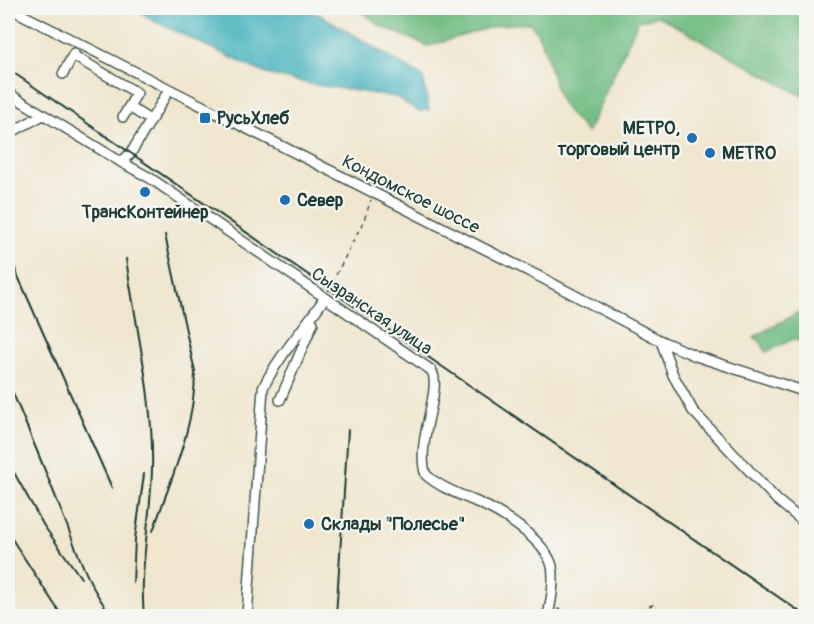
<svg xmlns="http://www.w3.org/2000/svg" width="814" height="624" font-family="Pangolin,sans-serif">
<rect width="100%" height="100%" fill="#f6f6f2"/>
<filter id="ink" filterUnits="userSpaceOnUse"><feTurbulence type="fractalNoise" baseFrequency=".0167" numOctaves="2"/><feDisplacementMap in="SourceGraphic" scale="12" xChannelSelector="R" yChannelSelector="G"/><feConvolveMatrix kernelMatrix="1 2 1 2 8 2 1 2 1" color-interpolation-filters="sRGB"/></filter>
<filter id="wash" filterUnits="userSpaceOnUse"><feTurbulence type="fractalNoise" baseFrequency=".008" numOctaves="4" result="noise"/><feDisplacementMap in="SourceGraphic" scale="24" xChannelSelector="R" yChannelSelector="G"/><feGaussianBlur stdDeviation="1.35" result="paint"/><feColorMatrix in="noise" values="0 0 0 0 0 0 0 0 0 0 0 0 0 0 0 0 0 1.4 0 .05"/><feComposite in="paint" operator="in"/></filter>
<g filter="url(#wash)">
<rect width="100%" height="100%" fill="#f0e6ce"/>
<g fill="#74be85" stroke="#4a7e5c" stroke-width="1.5">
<path d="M349 8H806V98L658 16 638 21 587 133C579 123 568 114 562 103 548 77 550 46 530 23L498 25 428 46 379 25 363 12Z"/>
<path d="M806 308V343L793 339 766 352 761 342 754 337Z"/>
</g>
<path fill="#41b1bb" stroke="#307778" stroke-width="1.5" d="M136 8H294L321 15 423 77 429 110 418 111 396 97 310 84 266 74 152 20Z"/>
</g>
<g filter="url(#ink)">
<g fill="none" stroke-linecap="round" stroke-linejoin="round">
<g stroke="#3e564b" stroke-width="12">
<g id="minor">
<path d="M9 8 544 279 661 341 696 356 806 392"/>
<path d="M74 56 137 93 123 117"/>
<path d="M63 74 74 53"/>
<path d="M8 93 121 162 131 153 169 90"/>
<path d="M129 107 150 120"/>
<path d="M8 134 43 115"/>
<path d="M121 162 150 178 431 370C444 387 414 444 426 475 441 488 461 495 479 503 502 513 545 540 552 566 555 581 551 601 548 616"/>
<path d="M661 341 673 375 693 411 777 500 806 524"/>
<path d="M280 400 313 323"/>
<path d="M247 616 263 388C279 355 304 329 324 299"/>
</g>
</g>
<g stroke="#3e564b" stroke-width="1.5" stroke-dasharray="4.5 4.5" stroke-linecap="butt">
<path d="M328 291 364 220 371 200"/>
<path d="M557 609 586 616"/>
<path d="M624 616 657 603"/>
</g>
<use href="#minor" stroke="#fff" stroke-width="9"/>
<g stroke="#1f3d34" stroke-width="2">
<path d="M8 69 806 616"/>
<path d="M126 259C136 328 154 400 152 469 151 518 139 568 144 616"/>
<path d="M13 265 112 488"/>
<path d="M8 381C26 425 45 469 62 513 78 552 86 583 112 616"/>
<path d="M8 462 44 526 81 578"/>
<path d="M153 531C171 479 195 427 195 372L165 235"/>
<path d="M8 533 62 616"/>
<path d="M133 583 135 539 144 474"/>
<path d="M336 616 348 430"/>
</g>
</g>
</g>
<g fill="#1f6fb2" stroke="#f6f6f2" stroke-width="2">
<rect x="199" y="112" width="12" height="12" rx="3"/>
<circle cx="692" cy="138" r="6"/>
<circle cx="710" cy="153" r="6"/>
<circle cx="145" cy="192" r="6"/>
<circle cx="285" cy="200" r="6"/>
<circle cx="309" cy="524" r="6"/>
</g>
<g text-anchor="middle" stroke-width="4.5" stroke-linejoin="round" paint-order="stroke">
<g font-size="18" font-weight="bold" fill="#1f3d34" stroke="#f6f6f2" text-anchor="start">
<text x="217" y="124">РусьХлеб</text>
<text x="680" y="134" text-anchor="end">МЕТРО,<tspan x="680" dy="21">торговый центр</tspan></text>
<text x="722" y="159">METRO</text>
<text x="297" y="206">Север</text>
<text x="145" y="218" text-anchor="middle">ТрансКонтейнер</text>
<text x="321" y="530">Склады "Полесье"</text>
</g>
<g font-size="18" fill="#1f3d34" stroke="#f6f6f2">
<text transform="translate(411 194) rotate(27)" y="6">Кондомское шоссе</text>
<text transform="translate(372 311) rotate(34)" y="6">Сызранская улица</text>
</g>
</g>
<rect width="814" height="624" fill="none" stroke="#f6f6f2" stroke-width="30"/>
</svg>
